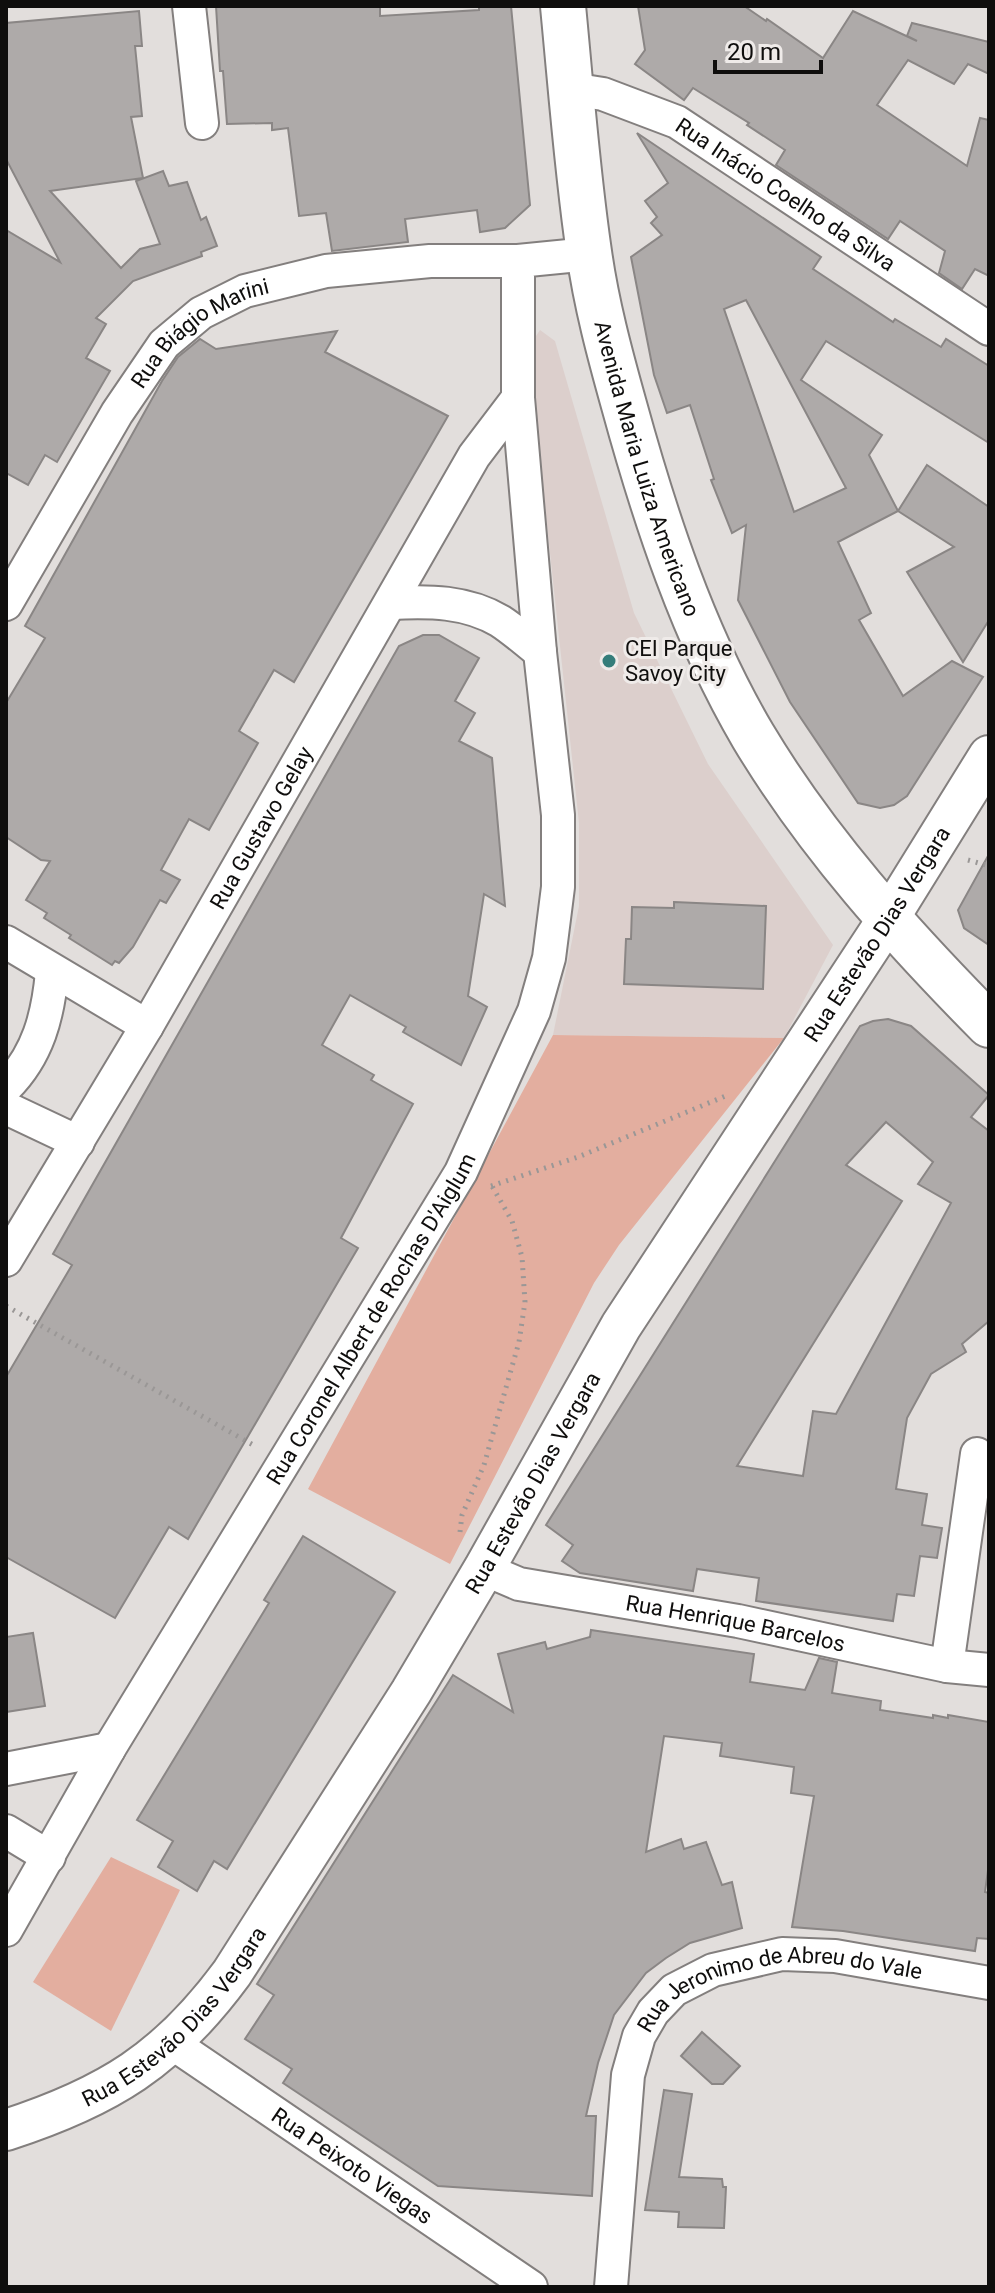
<svg xmlns="http://www.w3.org/2000/svg" width="995" height="2293" font-family="Roboto,sans-serif">
<rect width="100%" height="100%" fill="#e2dedc"/>
<path fill="#dccfcc" d="M540 330 555 341 634 613 708 764 833 945 784 1038 553 1035 579 906V823L528 348Z"/>
<g fill="#e3ae9f">
<path d="M553 1035 784 1038 619 1245 594 1283 450 1564 308 1489Z"/>
<path d="M111 1857 180 1890 111 2031 33 1982Z"/>
</g>
<g fill="#aeaaa9" stroke="#8a8685" stroke-width="2" fill-rule="evenodd">
<path d="M216 6H380V16L479 10V6H511L530 205 505 228 480 232 477 210 405 219 408 242 332 251 326 213 299 216 288 128 272 130V123L227 124 223 71H220Z"/>
<path d="M638 6H744L766 21 767 19 823 58 853 11 917 41 907 36 912 23 989 42V74L968 64 954 84 908 60 877 105 967 166 980 118 989 120V276L975 269 962 289 939 273 945 251 900 221 888 239 776 165 785 150 747 125 749 123 693 88 684 100 635 64 645 50Z"/>
<path d="M139 11 142 46H135L142 116 131 117 143 178 50 191 121 268 140 249 160 244 136 181 163 171 169 186 187 182 201 220 206 217 217 246 201 252 202 256 133 281 96 318 106 324 86 358 110 371 57 462 45 455 28 485 6 473V230L60 262 6 159V23Z"/>
<path d="M637 133 821 257 813 269 893 322 895 319 941 347 946 339 989 366V443L826 341 801 380 882 435 869 455 898 511 838 542 871 613 859 620 903 696 952 661 983 677 907 796 894 805 880 808 858 803 790 702 738 600 746 525 732 533 711 480 714 479 690 405 667 413 654 375 631 257 662 235 651 223 657 217 645 201 668 183ZM746 300 846 488 794 512 724 309Z"/>
<path d="M337 331 325 352 448 416 294 682 274 670 239 731 258 743 209 830 189 819 161 870 180 880 166 903 160 900 133 947 119 963 115 961 112 965 69 938 71 935 44 918 47 913 26 900 50 861 41 860 6 837V703L45 638 25 626 162 381 178 357 200 339 216 349Z"/>
<path d="M927 465 989 507V620L963 662 907 572 954 547 898 511Z"/>
<path d="M423 635H439L479 658 455 701 475 713 459 741 492 758 505 906 484 894 468 996 487 1007 461 1065 403 1032 406 1027 350 995 322 1045 374 1075 371 1080 413 1104 341 1238 358 1248 338 1282 188 1539 169 1527 115 1618 6 1557V1377L72 1265 53 1254 399 646Z"/>
<path d="M989 854V945L964 928 958 910Z"/>
<path d="M674 902 766 906 763 989 624 984 626 939H631L632 907 674 908Z"/>
<path d="M888 1019 911 1026 989 1095 971 1117 989 1131V1321L962 1344 966 1352 931 1374 907 1418 896 1489 927 1494 922 1525 942 1528 937 1558 920 1556 914 1596 897 1594 893 1621 756 1601 759 1578 697 1569 693 1591 580 1573 562 1561 573 1545 546 1525 860 1026 873 1021ZM886 1122 933 1162 918 1184 951 1203 836 1414 813 1411 803 1476 737 1466 902 1201 846 1165Z"/>
<path d="M303 1536 395 1592 227 1869 214 1861 197 1891 158 1867 173 1841 137 1820 269 1603 264 1600Z"/>
<path d="M591 1630 754 1654 750 1682 805 1690 819 1658 837 1662 832 1693 881 1701 880 1710 933 1718V1715L948 1718V1715L989 1722V1863L985 1892 989 1893V1939L977 1938 975 1951 843 1931 792 1927 814 1796 791 1793 794 1767 720 1756 722 1743 664 1736 646 1852 681 1839 684 1849 706 1842 722 1885 732 1882 742 1928 690 1943 666 1958 646 1973 614 2015 598 2063 586 2116H596L592 2196 438 2186 283 2083 292 2069 245 2039 274 1995 257 1984 453 1675 513 1712 498 1654 545 1642 547 1649 590 1637Z"/>
<path d="M33 1633 45 1706 6 1712V1637Z"/>
<path d="M702 2032 740 2066 723 2084H712L681 2056Z"/>
<path d="M664 2090 692 2094 679 2177 722 2179 723 2187H726L724 2228 678 2227 679 2212 645 2210Z"/>
</g>
<g fill="none" stroke-linecap="round" stroke-linejoin="round">
<g stroke="#837f7e" stroke-width="36">
<g id="minor">
<path d="M189 6 202 123"/>
<path id="s1" d="M571 89 603 94 677 122 989 329"/>
<path d="M391 603C429 601 466 601 500 621 514 630 527 642 540 652"/>
<path id="s2" d="M6 604 117 413 164 344 201 313 245 291 326 271 430 261H518"/>
<path d="M6 942 147 1026"/>
<path d="M6 1087C38 1055 48 1016 52 972"/>
<path d="M6 1108 78 1142"/>
<path id="s3" d="M6 1260 147 1026 474 456 518 398"/>
<path id="s4" d="M484 1569 519 1584 738 1621 947 1666 989 1670"/>
<path d="M947 1666 977 1454"/>
<path d="M6 1769 109 1749"/>
<path d="M6 1831 49 1857"/>
<path id="s5" d="M6 1930 109 1749 461 1172 534 1011 549 958 558 887V815L540 652 518 398V261L589 254"/>
<path id="s6" d="M172 2043 531 2287"/>
<path id="s7" d="M611 2287 628 2075 639 2036 653 2012 674 1990 713 1970 782 1954 835 1956 989 1983"/>
</g>
</g>
<g stroke="#837f7e" stroke-width="44">
<g id="tertiary">
<path id="s8" d="M6 2130C108 2097 168 2060 232 1973L411 1692 484 1569 621 1326 888 919 989 756"/>
</g>
</g>
<g stroke="#837f7e" stroke-width="48">
<g id="secondary">
<path id="s9" d="M563 6C571 88 577 171 589 252 596 303 610 355 624 405 655 518 693 634 753 736 817 843 902 937 989 1025"/>
</g>
</g>
<g stroke="#9a9796" stroke-width="5" stroke-dasharray="2 6" stroke-linecap="butt">
<path d="M968 860 989 866"/>
<path d="M491 1186 578 1157 728 1095"/>
<path d="M6 1306 255 1446"/>
<path d="M460 1532 462 1515 484 1465 519 1342 525 1302 522 1257 512 1221 492 1186"/>
</g>
<use href="#minor" stroke="#fff" stroke-width="32"/>
<use href="#tertiary" stroke="#fff" stroke-width="40"/>
<use href="#secondary" stroke="#fff" stroke-width="44"/>
</g>
<circle fill="#347d7a" stroke="#efebe9" stroke-width="3" cx="609" cy="661" r="8"/>
<g text-anchor="middle" stroke-width="6" stroke-linejoin="round" paint-order="stroke">
<g font-size="22" fill="#0f0e0d" stroke="#efebe9">
<text dy="8" stroke="none"><textPath href="#s1" startOffset="242">Rua Inácio Coelho da Silva</textPath></text>
<text dy="8" stroke="none"><textPath href="#s2" startOffset="340">Rua Biágio Marini</textPath></text>
<text dy="8" stroke="none"><textPath href="#s9" startOffset="472">Avenida Maria Luiza Americano</textPath></text>
<text dy="8" stroke="none"><textPath href="#s3" startOffset="502">Rua Gustavo Gelay</textPath></text>
<text dy="8" stroke="none"><textPath href="#s8" startOffset="1504">Rua Estevão Dias Vergara</textPath></text>
<text dy="8" stroke="none"><textPath href="#s5" startOffset="712">Rua Coronel Albert de Rochas D'Aiglum</textPath></text>
<text dy="8" stroke="none"><textPath href="#s8" startOffset="856">Rua Estevão Dias Vergara</textPath></text>
<text dy="8" stroke="none"><textPath href="#s4" startOffset="258">Rua Henrique Barcelos</textPath></text>
<text dy="8" stroke="none"><textPath href="#s7" startOffset="414">Rua Jeronimo de Abreu do Vale</textPath></text>
<text dy="8" stroke="none"><textPath href="#s8" startOffset="208">Rua Estevão Dias Vergara</textPath></text>
<text dy="8" stroke="none"><textPath href="#s6" startOffset="218">Rua Peixoto Viegas</textPath></text>
</g>
<g font-size="22" fill="#0f0e0d" stroke="#efebe9" text-anchor="start">
<text x="625" y="656">CEI Parque<tspan x="625" dy="25">Savoy City</tspan></text>
</g>
</g>
<rect width="995" height="2293" fill="none" stroke="#0f0e0d" stroke-width="16"/>
<path d="M715 60v12h106v-12" fill="none" stroke="#0f0e0d" stroke-width="4"/>
<text x="727" y="60" font-size="24" fill="#0f0e0d" stroke="#efebe9" stroke-width="6" paint-order="stroke">20 m</text>
</svg>
